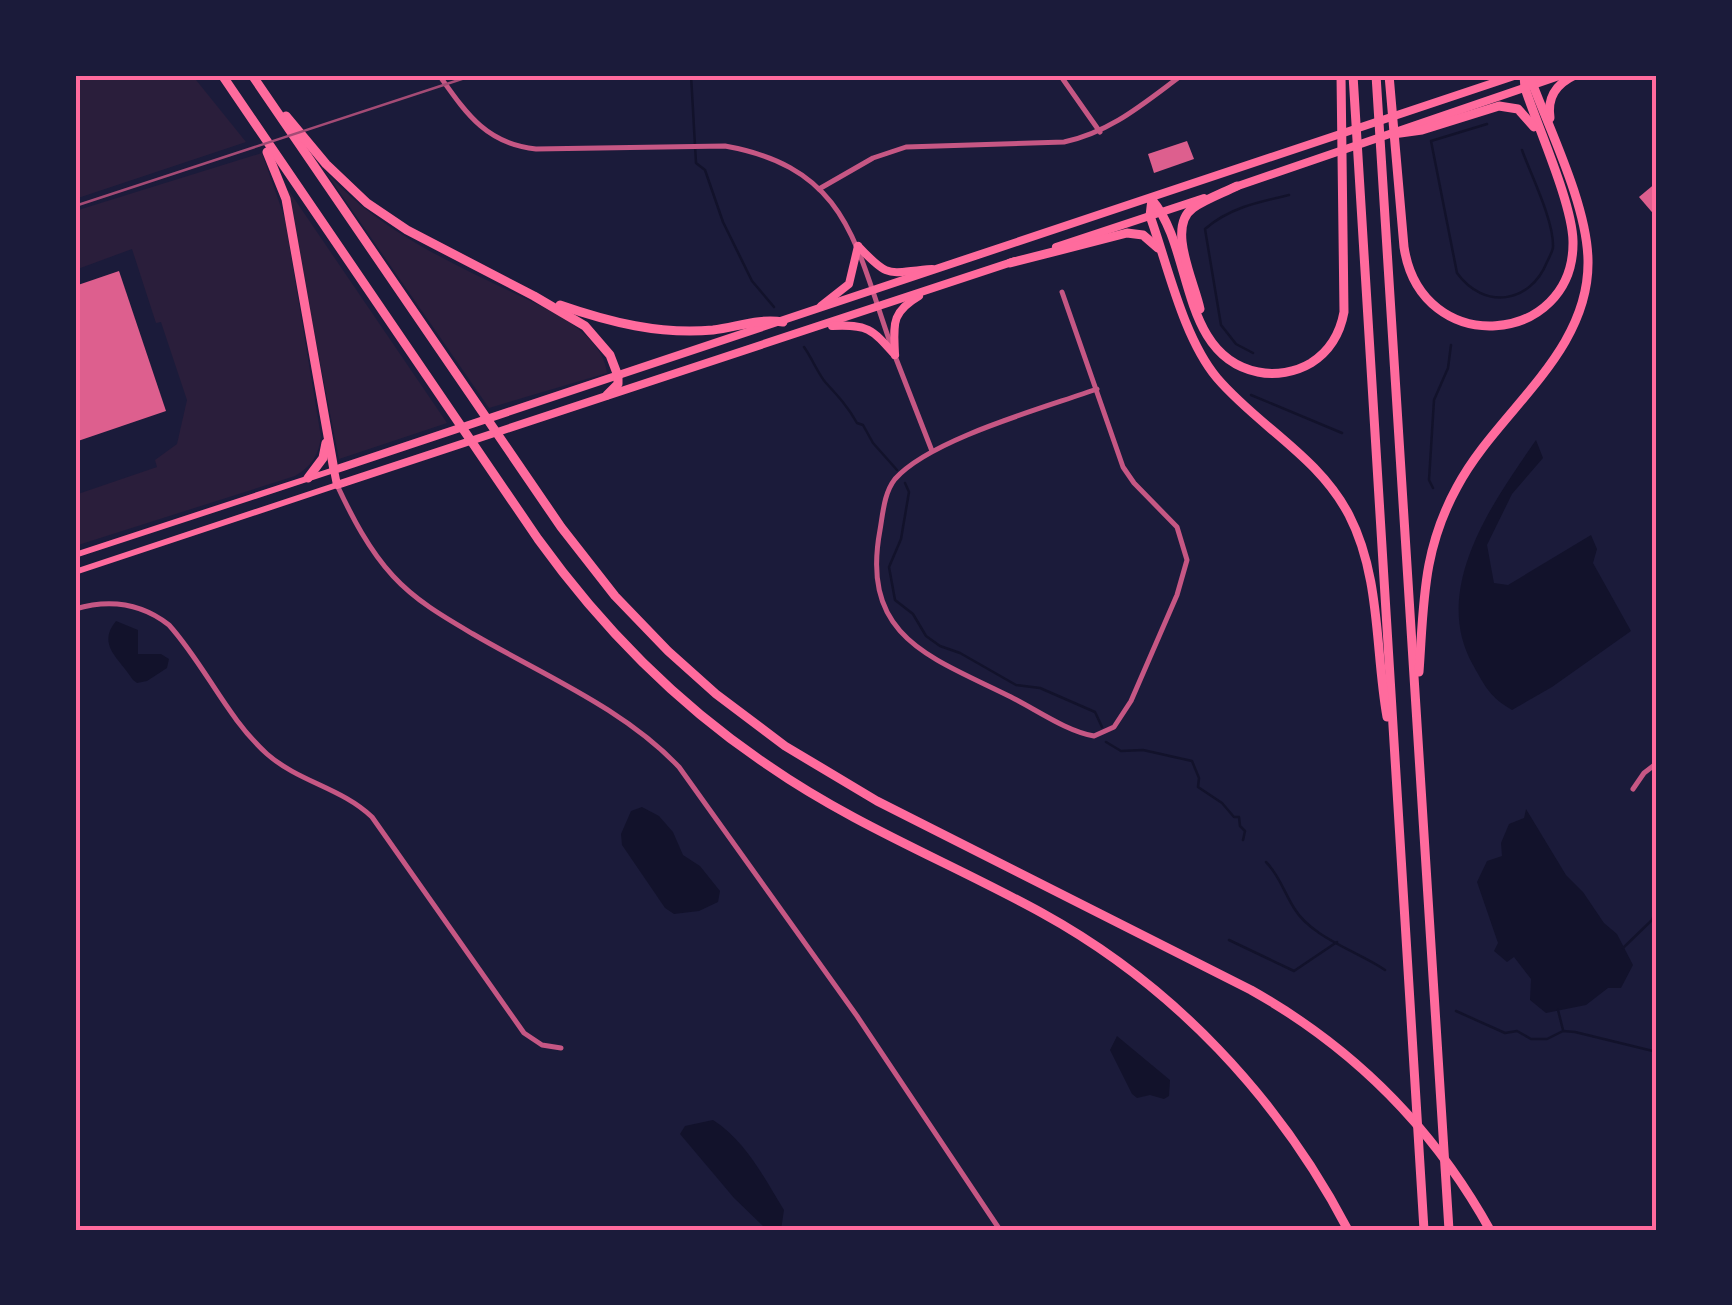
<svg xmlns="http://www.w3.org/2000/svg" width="1732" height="1305" font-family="'DejaVu Sans',sans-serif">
<rect width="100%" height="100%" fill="#1b1b3a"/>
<g fill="#2a1e3b">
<path d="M75 75H192L246 142 75 199Z"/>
<path d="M262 153 285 219 321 437C318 456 312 466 295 476L75 546V495L157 467 155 460 177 444 187 400 161 322 156 323 132 249 75 270V211Z"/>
<path d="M320 164C378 237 476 273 557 314 579 328 604 346 607 373L489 408Z"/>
<path d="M286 190 289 191 447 423 339 459Z"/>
</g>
<g fill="#12122b">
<path d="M1536 440 1543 458 1512 494 1487 545 1494 583 1508 585 1591 535 1597 549 1593 563 1631 631 1552 687 1512 710C1490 697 1486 688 1473 665 1430 589 1493 502 1536 440Z"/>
<path d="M116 621 138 630V654H161L169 659 167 668 147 681 137 683 133 680C120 659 96 645 116 621Z"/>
<path d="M642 807 659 816 673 832 683 855 700 866 720 891 718 902 699 911 674 914 665 908 622 845 621 834 631 811Z"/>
<path d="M1526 809 1566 875 1583 892 1604 923 1617 934 1633 965 1621 988H1608L1586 1005 1546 1013 1530 1000 1531 979 1514 957 1507 962 1494 951 1498 943 1477 882 1487 861 1502 856 1501 843 1509 824 1524 818Z"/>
<path d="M1117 1036 1170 1080 1169 1096 1164 1099 1150 1095 1137 1098 1132 1094 1110 1050Z"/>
<path d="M713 1120C746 1141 764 1178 784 1210L781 1230H767L734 1198 680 1134 685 1126Z"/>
</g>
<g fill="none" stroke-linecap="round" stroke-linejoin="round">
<g stroke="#12122b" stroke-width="2.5">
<path d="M691 75 696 163 705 170 723 222 752 281 774 307"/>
<path d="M1487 124 1431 141 1457 273C1484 310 1530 304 1547 262 1548 260 1553 249 1553 247 1554 221 1531 175 1522 150"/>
<path d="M804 347C812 358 818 374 826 383 839 397 848 407 857 423L863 425 873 443 897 470"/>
<path d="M1253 353 1236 344 1221 325 1205 229C1229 208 1258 202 1289 195"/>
<path d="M1251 395 1342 433"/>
<path d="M905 483 909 492 901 539 889 567 895 600 913 614 926 636 940 646 960 653 1016 685 1040 688 1095 712 1102 727"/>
<path d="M1433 488 1429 480 1434 400 1448 368 1451 345"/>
<path d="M1106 742 1121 751 1143 750 1192 761 1199 778 1198 787 1222 803 1234 817H1239L1240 826 1245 831 1243 840"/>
<path d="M1266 862C1279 875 1284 892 1294 908 1312 938 1357 951 1385 970"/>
<path d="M1229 940 1294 971 1337 942"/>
<path d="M1623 948 1652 920 1657 907"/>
<path d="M1558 1010 1563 1030"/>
<path d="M1456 1011 1505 1033 1517 1031 1531 1039H1547L1563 1031 1575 1032 1657 1052"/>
</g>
</g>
<g fill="#dd5f8e">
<path d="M1187 141 1194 159 1154 173 1148 154Z"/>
<path d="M1657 182V218L1639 197Z"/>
<path d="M119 271 166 411 75 442V286Z"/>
</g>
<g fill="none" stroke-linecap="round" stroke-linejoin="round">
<g stroke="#c65784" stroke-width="5">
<path d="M439 75C466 113 486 144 536 149L725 146C848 168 855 244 891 345"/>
<path d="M1060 75 1100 132"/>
<path d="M819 189 873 158 906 147 1064 142C1111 132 1144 103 1182 75"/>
<path d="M1062 292 1123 467 1134 483 1177 527 1187 560 1177 595 1131 701 1114 727 1094 736C1066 731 1037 710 1011 697 931 657 860 638 880 530 883 513 884 493 895 479 930 439 1044 408 1097 389"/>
<path d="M895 356 932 451"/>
<path d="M337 485C352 517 369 550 393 576 416 601 444 617 473 634 543 675 623 708 679 767L857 1016 1000 1230"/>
<path d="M75 609C109 599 141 603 169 625 205 665 227 718 267 754 299 782 342 788 372 817L524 1033 542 1045 561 1048"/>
<path d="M1633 789 1644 773 1657 763"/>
</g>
<g stroke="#ff6b9d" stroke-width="6">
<path d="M75 555 334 470"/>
<path d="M75 572 337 485"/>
</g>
<g stroke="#ff6b9d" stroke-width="8">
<path d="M1232 188 1562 75"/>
<path d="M858 246C891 281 888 272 932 269"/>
<path d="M1056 247 1204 198"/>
<path d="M1015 261 337 485 334 470 1517 75"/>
<path d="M821 306 849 284 858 246"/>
<path d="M832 326C868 324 872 329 895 355"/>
<path d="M895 355C894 325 890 313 919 296"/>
</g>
<g stroke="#ff6b9d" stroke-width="9">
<path d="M222 75 538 539C602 628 678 705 769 766 854 825 951 863 1042 913 1173 985 1279 1098 1348 1230"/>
<path d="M252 75 561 527 615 596 668 651 716 694 785 746 877 801 1251 990C1354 1048 1433 1127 1490 1230"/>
<path d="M1353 75 1424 1230"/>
<path d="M1376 75 1449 1230"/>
<path d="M1389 75 1404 247C1421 360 1575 346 1573 241 1572 203 1538 128 1525 88L1524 76"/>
<path d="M286 116 326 164 367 203 407 230 534 296 585 326 610 355 618 376V384L607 395"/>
<path d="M1550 118C1547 97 1556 84 1575 75"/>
<path d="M1393 134 1422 130 1499 106 1518 109 1534 127"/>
<path d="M267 152 286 199 334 470"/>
<path d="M1152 199 1150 216C1168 266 1183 337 1217 378 1259 427 1318 456 1349 515 1381 577 1375 650 1387 717"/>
<path d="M1152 200C1194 249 1179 356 1258 372 1275 376 1296 372 1311 363 1330 351 1340 334 1344 312L1341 75"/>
<path d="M1010 263 1127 233 1143 235 1158 248"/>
<path d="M560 305C609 322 660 335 713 330 737 327 759 318 783 322"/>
<path d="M1200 309C1195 283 1166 227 1193 208 1206 199 1223 193 1237 186"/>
<path d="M308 478 323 458 326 443"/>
<path d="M1419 672C1424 603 1422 551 1457 487 1497 411 1590 354 1588 260 1587 207 1552 135 1533 85L1526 75"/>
</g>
<path stroke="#a44b75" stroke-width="2.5" d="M75 206 474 75"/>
</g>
<rect width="1732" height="1305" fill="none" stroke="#1b1b3a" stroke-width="155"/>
<rect x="78" y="78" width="1576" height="1150" fill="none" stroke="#ff6b9d" stroke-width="4"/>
</svg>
